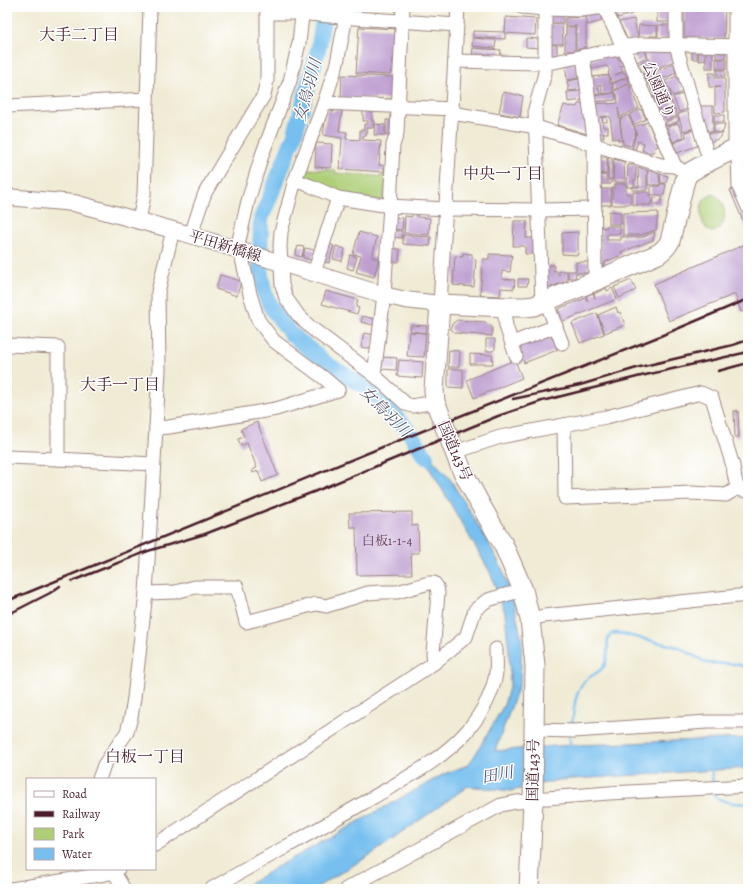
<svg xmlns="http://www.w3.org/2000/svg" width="755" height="896" font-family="Alegreya,'Noto Serif JP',serif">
<rect width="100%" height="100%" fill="#fff"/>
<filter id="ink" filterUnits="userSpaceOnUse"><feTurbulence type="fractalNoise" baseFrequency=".025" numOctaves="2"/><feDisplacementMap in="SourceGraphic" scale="8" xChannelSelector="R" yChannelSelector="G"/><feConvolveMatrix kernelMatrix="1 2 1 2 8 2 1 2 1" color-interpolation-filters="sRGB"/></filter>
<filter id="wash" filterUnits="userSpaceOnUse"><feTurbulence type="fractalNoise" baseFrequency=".012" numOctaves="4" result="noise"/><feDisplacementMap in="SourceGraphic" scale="16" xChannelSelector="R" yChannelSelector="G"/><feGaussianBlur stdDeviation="0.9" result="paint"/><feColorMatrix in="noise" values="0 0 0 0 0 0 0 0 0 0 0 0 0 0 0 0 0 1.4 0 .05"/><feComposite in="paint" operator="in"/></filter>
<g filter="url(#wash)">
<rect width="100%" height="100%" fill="#f0ebd4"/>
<g fill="#aecf77" stroke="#7c7751">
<path d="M304 169 335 170V173L387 177 383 201 340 194 302 179Z"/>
<path d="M713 194C728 200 729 229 712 232 700 229 697 204 707 197 708 196 712 195 713 194Z"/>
</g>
<path fill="#76bfef" stroke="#606f8d" d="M406 430 450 479 484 535 502 568 514 604 522 641 520 683 495 751 554 746 748 738V768L558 780 511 791 468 786 375 852 314 889H241L275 868 444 774 468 765 477 752 504 705 510 684 509 653 505 613 490 572 439 484Z"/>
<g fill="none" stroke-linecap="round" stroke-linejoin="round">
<g stroke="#76bfef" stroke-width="2.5">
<path d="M572 725C574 710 574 694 584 682 588 677 594 675 599 671 609 665 607 650 608 639 610 634 612 633 618 633L678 647 707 663 737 664 748 668"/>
<path d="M570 747V736"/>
<path d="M711 768 713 783"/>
<path d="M714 792 715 797C728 804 735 803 748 804"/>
</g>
<path stroke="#76bfef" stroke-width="16" d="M325 7 319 46 294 137 261 219 260 269 264 291 270 306 291 334 328 365 369 389 407 429 426 457"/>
</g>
<g id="blocks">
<g fill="#be9fd0">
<path d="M613 7H631L632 14 618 18Z"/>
<rect x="655" y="7" width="14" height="2"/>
<path d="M684 7H725L724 39 684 38Z"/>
<path d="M599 10 602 21 587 25 586 12Z"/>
<rect x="657" y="10" width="14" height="12"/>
<rect x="549" y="13" width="14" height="10"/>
<path d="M506 17 536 19 535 35 505 33Z"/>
<path d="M586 17V47H583V49H576V26H565V18Z"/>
<path d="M634 19 638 39 628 41 619 22Z"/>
<path d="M549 24H562L563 44H549Z"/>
<path d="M639 25 657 26V36H650V38H638Z"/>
<path d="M658 25H671V34L667 39H658Z"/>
<path d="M359 27 399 29 390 75 356 73Z"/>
<path d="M566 27H575V51H565V36L566 35Z"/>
<path d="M473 31 505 32V39L473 37Z"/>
<path d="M473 38 496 40 495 48 472 46Z"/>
<path d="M526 38 539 39 538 48 526 47Z"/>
<path d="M548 44 557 45V55H551Z"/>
<path d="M473 48 501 50 500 58 472 56Z"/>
<path d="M643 49 647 57 637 62 632 50Z"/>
<path d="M645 50H670L672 52 674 61 653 70Z"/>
<rect x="692" y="50" width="5" height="9"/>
<path d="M698 50H705V60L699 61Z"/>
<path d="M716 50H725L726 58H716Z"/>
<rect x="706" y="51" width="7" height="17"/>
<path d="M615 52 619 60 620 59 623 65 620 66 623 71 615 75 624 72 627 77 612 83 608 72 610 71 607 66 590 69 589 61Z"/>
<path d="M647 59 652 67 642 72 638 64Z"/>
<rect x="716" y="59" width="10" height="10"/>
<path d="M565 62 579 63 581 76H577L578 78 567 80Z"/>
<path d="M674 63 676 73 659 81 655 72Z"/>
<path d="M652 69 658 81 648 85 643 74Z"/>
<rect x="717" y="70" width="8" height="6"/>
<path d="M709 73H715V78H725V112L715 113V88L720 87H709Z"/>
<path d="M342 75 394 77V99L341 98Z"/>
<path d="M609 75 610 84H612L613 93 602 94 601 84 598 85 600 94 592 95 591 77Z"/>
<path d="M677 76 683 92 673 96 665 81Z"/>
<path d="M627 77 629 83 615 90 612 84Z"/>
<path d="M580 79 582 89 569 91 567 81Z"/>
<path d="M664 81 667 87 653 93 650 86Z"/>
<path d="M629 84 631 88 630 89 639 108 620 117 618 108 622 141 618 140V138L613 139 610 116 600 117H602L603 127H608V133H603L604 138 596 137 593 104 608 103V104L618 103 617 95H616L614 91Z"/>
<path d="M668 89 671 96 656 103 653 96Z"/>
<path d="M582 91 583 100 568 102 567 92Z"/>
<path d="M503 92 523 96 520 117 499 113Z"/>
<path d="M615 93 616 100 593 102V96Z"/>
<path d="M683 94 688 109 679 112 673 97Z"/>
<path d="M671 101 674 108 661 113 658 106Z"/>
<path d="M584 103 587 134 557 125 564 105 571 107V106L577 107 578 104Z"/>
<path d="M698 106H713V132L704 131Z"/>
<path d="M641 109 646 119 634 125 629 115Z"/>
<path d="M675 109 677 116 666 120 663 114Z"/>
<path d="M327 110 332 111V112H334V110L342 111 339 131 347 132 346 139 360 140V130H364V124H368V121H363V110L372 111V121H374L373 128H367V134H366V136H363V140L381 141 379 165 384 166V172L340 169 342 138 323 135Z"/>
<path d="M689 111 695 128 683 131 678 114Z"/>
<path d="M628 115 636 131 631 146 623 144 620 119Z"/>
<rect x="714" y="115" width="10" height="7"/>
<path d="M602 117H607V122H603Z"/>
<path d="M678 117 679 121 667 126 665 122Z"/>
<path d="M386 120H393L392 135H386Z"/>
<path d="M648 122 658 146 654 148 655 151 650 153 642 150 644 143 638 141 635 150 632 149 636 133 637 134 634 127Z"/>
<path d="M678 123 684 137 673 142 667 127Z"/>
<path d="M375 124 385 125V135H374Z"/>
<path d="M714 124H725L724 129 722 133 714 132Z"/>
<path d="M693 130 698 144 697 146 677 153 673 143 686 137 685 132Z"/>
<path d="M705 133H723L720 138 708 143Z"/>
<path d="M316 143 332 144 331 168 315 167Z"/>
<path d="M600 157H607V174H599Z"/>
<rect x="608" y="158" width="4" height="21"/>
<path d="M614 159 624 162 625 182H613Z"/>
<path d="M628 165H636V180H634V187H627Z"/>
<path d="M638 167 647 170V190H632V187H639Z"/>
<path d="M648 170 659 174 660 185H648Z"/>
<path d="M660 174 668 176 666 183H661Z"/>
<path d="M599 175H606V180H611V184H600Z"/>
<path d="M615 184H626V194H631V204H625V205H612V188H615Z"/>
<path d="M660 184H666L664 195H651V186H660Z"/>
<path d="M600 189H611V205H599Z"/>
<path d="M734 189 748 223V233L730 190Z"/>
<path d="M633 192H649V196H651V205H633Z"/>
<path d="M663 197 660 204H653L654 198Z"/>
<path d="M609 211 621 212V224H609Z"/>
<path d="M412 212H417V217L430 218 429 235 404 233 405 216 412 217Z"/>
<path d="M658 212 656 230 641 235H623V213Z"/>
<path d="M392 217 403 218 402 230 391 229Z"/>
<path d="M514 221H527L526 238H535L534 254H525V246H513Z"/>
<path d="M606 226H620V234H607V240H621V237H643L655 232 653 240 621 252 622 255 605 262V265H600L601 227 606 228Z"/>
<path d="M391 231H402V238L391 237Z"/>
<path d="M359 232 377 237 372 257 379 259 374 277 356 272 361 256 353 254Z"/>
<path d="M578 232V255L562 254V233Z"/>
<path d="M403 235 431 237 430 246 403 244Z"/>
<path d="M327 243 334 246 329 263 321 261Z"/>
<path d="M748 243V309L741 312 735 294 669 321 654 284Z"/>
<path d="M298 246 304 247 302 257 295 255Z"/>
<path d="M336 246 345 249 342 261 333 259Z"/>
<path d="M305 248 315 250 313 258 310 260 303 257Z"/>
<path d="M390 249H400L399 262H389Z"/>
<path d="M463 253 472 254V258L476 259 474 287 453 285 455 256 463 257Z"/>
<path d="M489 254 512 255 510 272 502 271V279L515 280 514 289 501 288 500 296 480 295 483 259H489Z"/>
<path d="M350 255 357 257 353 270 347 268Z"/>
<path d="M576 262H589L588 273H576L575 278H568V271H576Z"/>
<path d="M548 265H554V271H557V275H559V271H567V281L543 290 542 272H548Z"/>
<path d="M220 275 241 281 237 296 216 289Z"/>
<path d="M518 279H528L527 286H518Z"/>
<path d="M631 280 636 290 619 298 614 287Z"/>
<path d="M606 288 607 291 612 288 617 299 563 321 558 309 586 298 588 302 586 296 593 293 595 298 594 294Z"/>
<path d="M326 291 358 300 356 307 359 308 357 314 322 304Z"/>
<path d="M616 307 618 313 620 312 625 325 605 333 598 315Z"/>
<path d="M597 313 604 334 580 343 572 323Z"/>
<path d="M363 316 378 320 377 326 361 322Z"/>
<path d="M457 320 485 322 492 327V336L455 333 451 329 452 324Z"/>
<path d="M411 325 427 326 426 333 410 331Z"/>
<path d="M549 330 553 340 557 338 560 346 556 348 557 350 524 363 516 344Z"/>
<path d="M409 332 426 333 424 357 407 356Z"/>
<path d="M364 333 375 335 371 349 361 347Z"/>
<path d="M486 339H495V349L493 351H486Z"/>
<path d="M449 350 460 351 459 367H448Z"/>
<path d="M470 354 492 355 493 364H470Z"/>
<path d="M381 357 397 358 396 370 380 369Z"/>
<path d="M399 360 423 362 422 378 397 376Z"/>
<path d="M515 360 522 378 474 398 467 380Z"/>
<path d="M448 369H463V388L448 387Z"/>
<path d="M734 411H738L739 437H735Z"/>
<path d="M257 422 278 475 262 482 258 471 253 473 252 470 257 468 247 443 241 446 238 439 244 437 241 429Z"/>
<path d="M412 512V526L418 525 419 553H411L412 574 357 575 356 527H350L349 513Z"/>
</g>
</g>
</g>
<g filter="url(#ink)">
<use href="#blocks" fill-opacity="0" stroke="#9d8580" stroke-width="1"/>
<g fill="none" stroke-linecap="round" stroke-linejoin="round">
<g stroke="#9d8580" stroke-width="15">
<g id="minor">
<path d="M346 7 344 27 337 63 324 103 295 180 281 232 280 246 282 285 286 298 298 315 310 327 374 375 406 404 412 406 435 402"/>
<path d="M522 7 545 9 581 10 605 7"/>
<path d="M604 7 623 47 675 166 680 169"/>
<path d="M676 7V45L706 150"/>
<path d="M267 13H299L340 17 457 25"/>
<path d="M583 56 594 139 595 281"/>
<path d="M455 61 539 63 554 62 619 49 627 46 642 44 748 46"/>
<path d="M324 103 453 109"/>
<path d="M7 106 147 99"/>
<path d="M452 113 536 127 661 165 675 166"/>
<path d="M738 157 739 187 748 207"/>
<path d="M295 180 311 186 338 198 390 206 446 209 539 210 595 209"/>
<path d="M139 221 144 195 150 7"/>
<path d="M191 235 199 210 205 193 222 164 264 95 267 80V7"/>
<path d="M237 249 248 201 262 155 290 81 299 43 303 7"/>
<path d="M241 251V254L250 294 258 320 264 328 274 341 324 378 338 390"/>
<path d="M314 273 338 198"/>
<path d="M546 301 562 343"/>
<path d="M542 303 535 109 545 73V9"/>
<path d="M440 304 458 7"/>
<path d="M507 307 505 318 506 326 516 356"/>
<path d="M512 343 556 326"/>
<path d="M7 345 58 347V459"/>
<path d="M374 375 384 295 390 206 393 145 397 133 403 7"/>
<path d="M564 425 565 498 692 493 726 495 738 488"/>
<path d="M156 428 169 427 276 409 338 390"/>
<path d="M455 452 500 437 606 417 701 393 712 398 733 466C734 472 735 487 741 490 742 490 747 491 748 491"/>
<path d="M7 457 58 459 153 464"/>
<path d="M146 593 175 592 195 587H237L246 622 316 604 326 606 368 593 380 592H397L429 583H434L437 587 438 593 433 653 434 663"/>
<path d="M530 619 544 616 748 595"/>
<path d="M534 730 574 731 707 722H748"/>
<path d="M99 779 104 765 127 732 131 717 134 698 146 593 156 428 159 369 158 292 173 230"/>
<path d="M533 798H547L609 793 748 786"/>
<path d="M155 845 434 663 466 637 475 610 486 601 491 599 523 590"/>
<path d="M112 869 124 889"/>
<path d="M11 889 105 874 114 872 118 869"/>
<path d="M211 889C265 858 319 829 372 798 406 778 442 760 468 730 481 714 493 694 496 673 497 665 496 657 496 649"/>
<path d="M346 889 501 805 516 802 533 801"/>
</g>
</g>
<g stroke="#9d8580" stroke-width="18">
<path id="major" d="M7 197 74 203 184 233 384 295 405 300 440 304"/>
</g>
<g stroke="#9d8580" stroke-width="21">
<path id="highway" d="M529 889 533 801 535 665 530 619 523 590 503 544 480 504 461 468 438 409 435 402 434 390 440 304 507 307H525L534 306 595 281 658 254C664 250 667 247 670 241L685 180 688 174 692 171 710 161 738 147V7"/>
</g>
<use href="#minor" stroke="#fff" stroke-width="13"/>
<use href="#major" stroke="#fff" stroke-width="16"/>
<use href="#highway" stroke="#fff" stroke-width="19"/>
<g stroke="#4a1f2b" stroke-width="2.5">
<path d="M718 371 748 363"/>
<path d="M513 399 580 385 640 367 733 345 748 340"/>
<path d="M72 581 148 551 205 534 316 491 498 416 542 401 641 376 748 352"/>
<path d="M7 601 385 446 658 337 748 299"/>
<path d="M7 615 50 593 60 586"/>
</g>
</g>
</g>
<g text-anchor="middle" stroke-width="3" stroke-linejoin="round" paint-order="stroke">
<g font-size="13" fill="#673f54">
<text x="387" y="545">白板1-1-4</text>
</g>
<g font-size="15" fill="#4a1f2b" stroke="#fff">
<text transform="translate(659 90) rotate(67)" y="5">公園通り</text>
<text transform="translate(225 246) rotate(17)" y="5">平田新橋線</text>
<text transform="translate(455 451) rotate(67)" y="5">国道143号</text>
<text transform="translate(533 770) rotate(-89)" y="5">国道143号</text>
</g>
<g font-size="16" fill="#4a1f2b" stroke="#fff">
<text x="79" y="40">大手二丁目</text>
<text x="503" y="179">中央一丁目</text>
<text x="120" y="390">大手一丁目</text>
<text x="145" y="762">白板一丁目</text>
</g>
<g font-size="16" font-style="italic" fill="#595770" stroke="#fff">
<text transform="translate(307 90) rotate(-75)" y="6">女鳥羽川</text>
<text transform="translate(386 411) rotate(45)" y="6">女鳥羽川</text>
<text transform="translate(497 774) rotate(-11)" y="6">田川</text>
</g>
</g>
<rect width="755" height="896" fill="none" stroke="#fff" stroke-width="24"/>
<rect x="26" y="778" width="130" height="92" fill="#ffffff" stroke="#b7a5aa"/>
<rect x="34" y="791" width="20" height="6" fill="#ffffff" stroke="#b7a5aa"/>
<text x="62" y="798" font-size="12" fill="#4a1f2b">Road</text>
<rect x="34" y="811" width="20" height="6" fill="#4a1f2b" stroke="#b7a5aa"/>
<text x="62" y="818" font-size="12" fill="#4a1f2b">Railway</text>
<rect x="34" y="828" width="20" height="12" fill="#aecf77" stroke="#b7a5aa"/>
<text x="62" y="838" font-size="12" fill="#4a1f2b">Park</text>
<rect x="34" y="848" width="20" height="12" fill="#76bfef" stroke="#b7a5aa"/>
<text x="62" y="858" font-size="12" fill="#4a1f2b">Water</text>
</svg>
